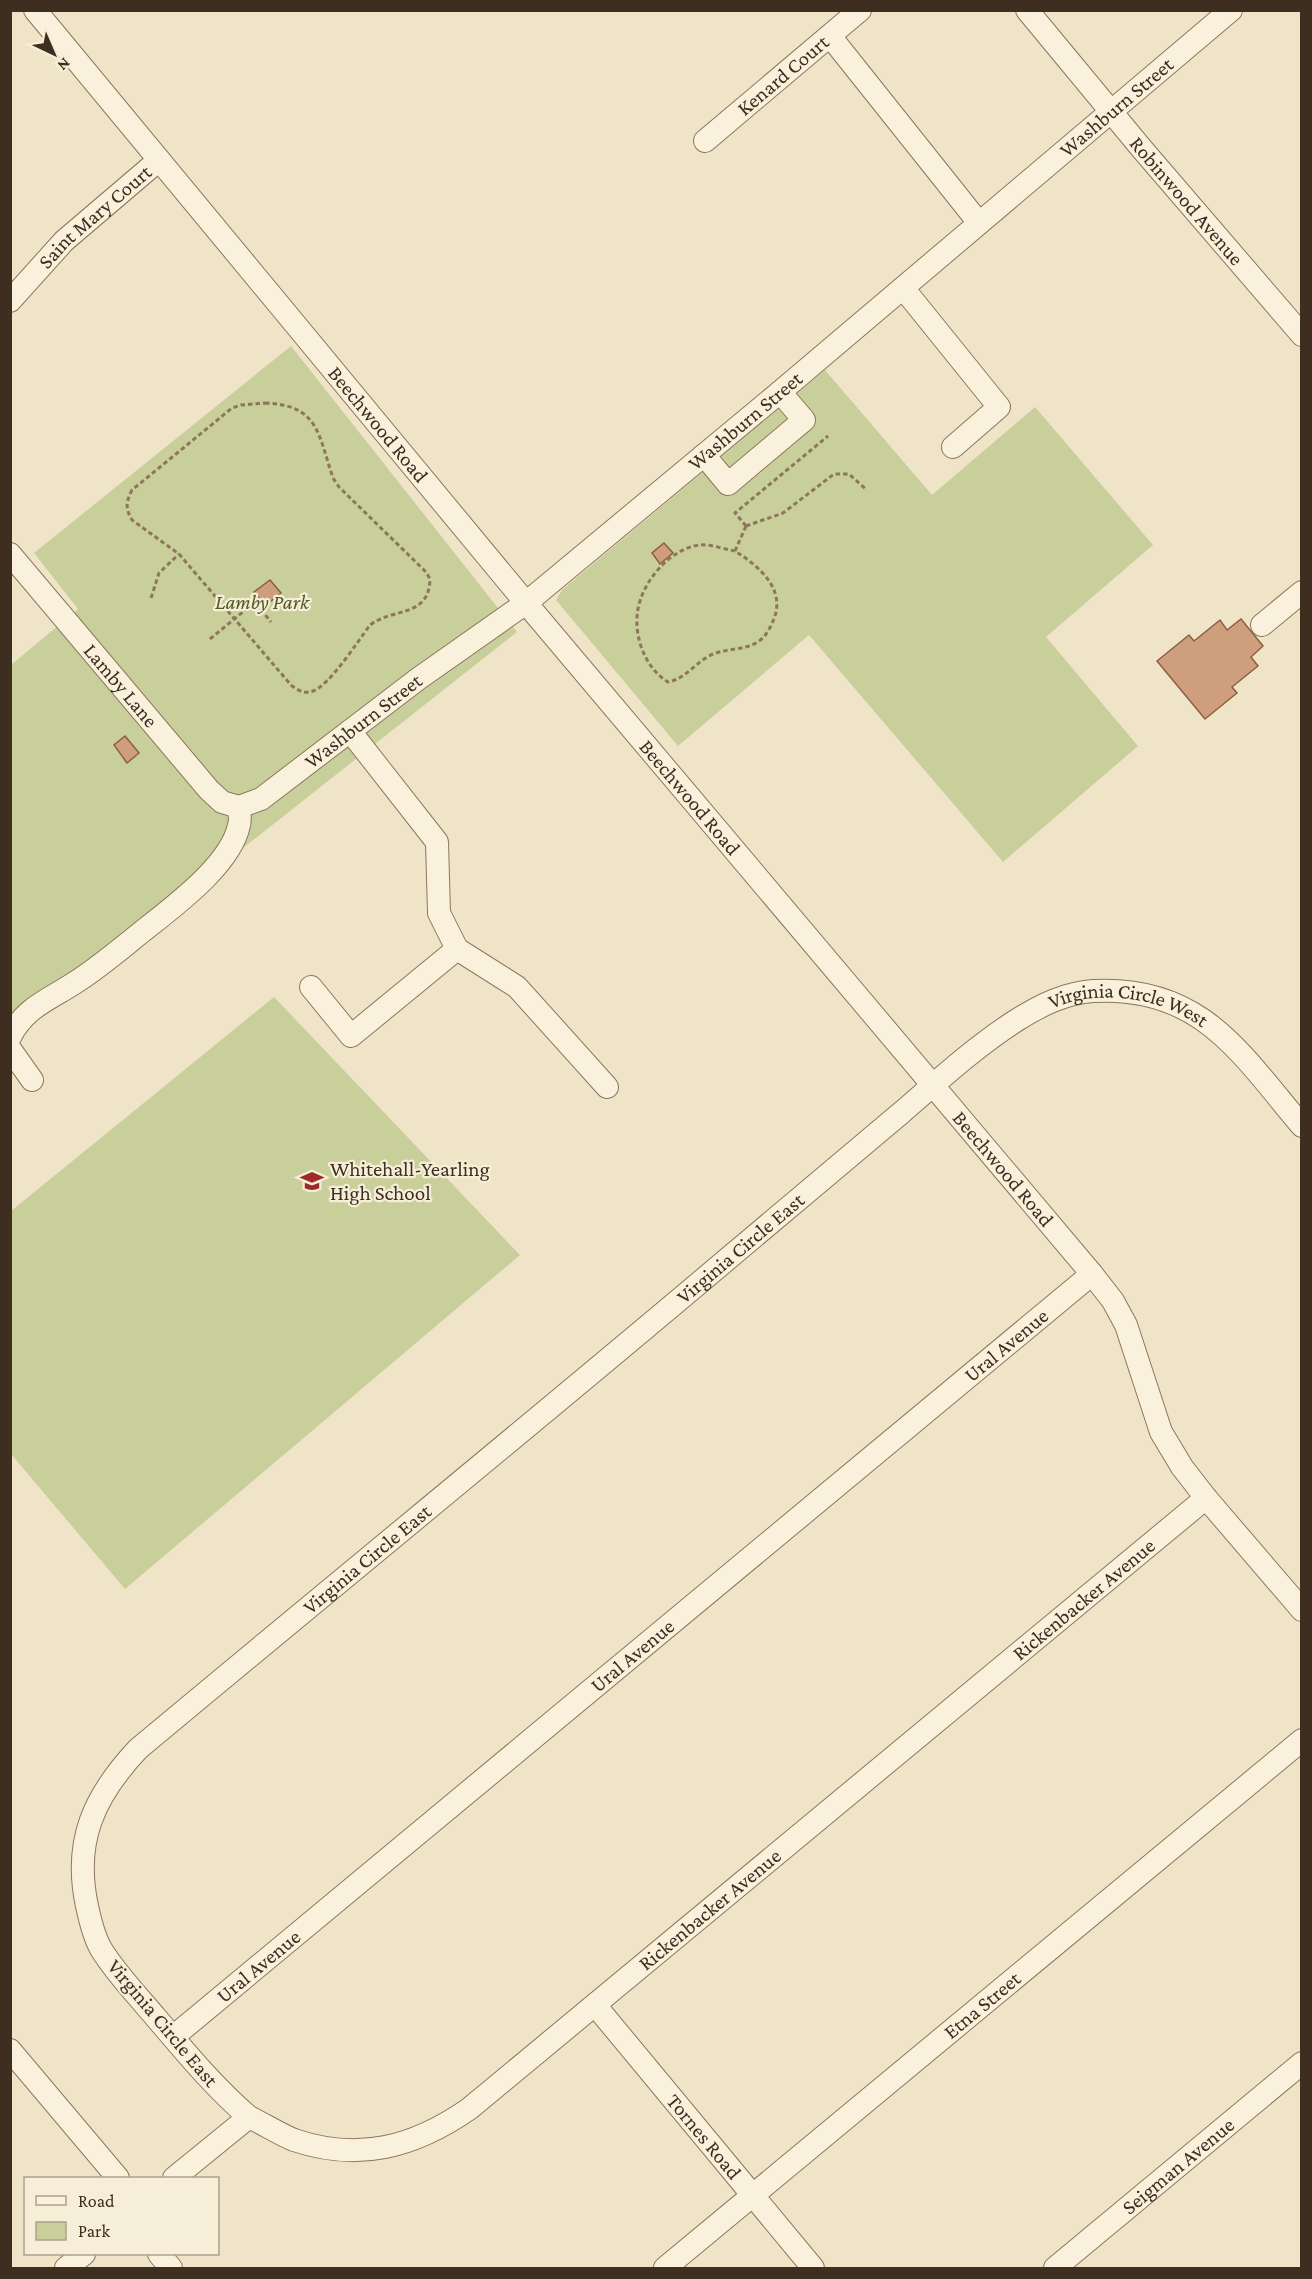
<svg xmlns="http://www.w3.org/2000/svg" width="1312" height="2279" font-family="'Crimson Pro',serif">
<rect width="100%" height="100%" fill="#f0e4c8"/>
<g fill="#c9cf9b">
<path d="M291 346 517 632 11 1031V665L78 609 34 553Z"/>
<path d="M825 370 932 495 1035 407 1153 545 1046 637 1138 746 1003 862 809 635 678 746 556 600 562 590Z"/>
<path d="M274 997 520 1255 125 1589 11 1454V1211Z"/>
</g>
<g fill="#cf9f7d" stroke="#8d5f41" stroke-width="1.5">
<path d="M664 543 673 553 660 564 652 553Z"/>
<path d="M270 580 281 593 265 606 254 592Z"/>
<path d="M1241 619 1263 646 1251 657 1258 666 1232 687 1237 693 1205 719 1157 661 1189 635 1194 641 1220 620 1227 630Z"/>
<path d="M125 736 139 753 127 763 114 745Z"/>
</g>
<g fill="none" stroke-linecap="round" stroke-linejoin="round">
<g stroke="#8d765c" stroke-width="24">
<g id="minor">
<path id="s1" d="M35 10 526 603 1092 1274 1113 1301 1126 1325 1161 1432 1182 1467 1206 1498 1302 1610"/>
<path id="s2" d="M1027 10 1142 149 1302 335"/>
<path d="M830 36 979 223"/>
<path id="s3" d="M705 141 860 10"/>
<path d="M903 288 999 407 953 447"/>
<path id="s4" d="M10 301 64 241 159 160"/>
<path d="M704 455 728 484 804 420 780 392"/>
<path id="s5" d="M10 554 209 790 222 802 239 807"/>
<path d="M1262 625 1302 592"/>
<path d="M350 731 437 842 439 913 457 949 517 987 607 1087"/>
<path id="s6" d="M239 807 261 799 418 679 526 603 780 392 1231 10"/>
<path d="M311 987 351 1036 457 949"/>
<path d="M10 1037C25 1007 49 1000 76 982 98 968 118 951 138 935 170 909 231 866 239 825 241 820 239 812 239 807"/>
<path d="M10 1049 32 1080"/>
<path id="s7" d="M595 2005 813 2268"/>
<path id="s8" d="M173 2037 1092 1274"/>
<path d="M10 2050 118 2178"/>
<path id="s9" d="M249 2117C215 2088 187 2054 158 2020 139 1997 117 1975 101 1949 94 1937 90 1920 87 1906 73 1841 94 1796 138 1749 331 1588 526 1429 718 1267 779 1216 840 1164 901 1113 938 1081 976 1046 1017 1020 1041 1005 1065 993 1093 991 1201 985 1240 1053 1302 1126"/>
<path id="s10" d="M174 2178 249 2117C264 2124 279 2134 294 2140 359 2162 414 2147 469 2109L1206 1498"/>
<path d="M159 2254 171 2268"/>
<path d="M66 2268 84 2254"/>
<path id="s11" d="M665 2268 1302 1740"/>
<path id="s12" d="M1055 2268 1302 2063"/>
</g>
</g>
<g stroke="#8d765c" stroke-width="3" stroke-dasharray="4.5 3" stroke-linecap="butt">
<path d="M265 403C319 405 318 434 333 478L339 487 426 572 430 579C429 618 394 607 370 625 358 641 330 685 313 691 305 694 298 691 291 685L179 554 132 520C125 508 126 502 132 490L232 408 241 405Z"/>
<path d="M746 526 783 513 834 474H849L867 490"/>
<path d="M746 526 735 513 828 436"/>
<path d="M735 551C724 549 710 544 699 545 670 549 643 581 638 609 633 636 645 668 668 682 684 679 693 666 707 657 722 648 741 651 756 643 764 639 770 629 773 621 787 590 760 567 735 551L746 526"/>
<path d="M151 598 159 573 179 554"/>
<path d="M210 639 255 602 271 622"/>
</g>
<use href="#minor" stroke="#faf1dc" stroke-width="22"/>
</g>
<defs>
<g id="school-bare" transform="scale(1.8)"><path d="M0-5L7-2L0 1L-7-2ZM-4 1L0 2.5L4 1V4Q0 6-4 4Z" fill="#9e2a2b" stroke="#f7eed8" stroke-width="2.5" paint-order="stroke"/></g>
</defs>
<g fill-rule="evenodd">
<use href="#school-bare" x="312" y="1181"/>
</g>
<g text-anchor="middle" stroke-width="4.5" stroke-linejoin="round" paint-order="stroke">
<g font-size="21" fill="#3d2e20" stroke="#f7eed8">
<text dy="7" stroke="none"><textPath href="#s3" startOffset="102">Kenard Court</textPath></text>
<text dy="7" stroke="none"><textPath href="#s6" startOffset="1124">Washburn Street</textPath></text>
<text dy="7" stroke="none"><textPath href="#s2" startOffset="249">Robinwood Avenue</textPath></text>
<text dy="7" stroke="none"><textPath href="#s4" startOffset="120">Saint Mary Court</textPath></text>
<text dy="7" stroke="none"><textPath href="#s6" startOffset="638">Washburn Street</textPath></text>
<text dy="7" stroke="none"><textPath href="#s1" startOffset="538">Beechwood Road</textPath></text>
<text dy="7" stroke="none"><textPath href="#s5" startOffset="172">Lamby Lane</textPath></text>
<text dy="7" stroke="none"><textPath href="#s6" startOffset="152">Washburn Street</textPath></text>
<text dy="7" stroke="none"><textPath href="#s1" startOffset="1024">Beechwood Road</textPath></text>
<text dy="7" stroke="none"><textPath href="#s9" startOffset="1704">Virginia Circle West</textPath></text>
<text dy="7" stroke="none"><textPath href="#s1" startOffset="1510">Beechwood Road</textPath></text>
<text dy="7" stroke="none"><textPath href="#s9" startOffset="1226">Virginia Circle East</textPath></text>
<text dy="7" stroke="none"><textPath href="#s8" startOffset="1083">Ural Avenue</textPath></text>
<text dy="7" stroke="none"><textPath href="#s9" startOffset="740">Virginia Circle East</textPath></text>
<text dy="7" stroke="none"><textPath href="#s10" startOffset="1131">Rickenbacker Avenue</textPath></text>
<text dy="7" stroke="none"><textPath href="#s8" startOffset="597">Ural Avenue</textPath></text>
<text dy="7" stroke="none"><textPath href="#s10" startOffset="645">Rickenbacker Avenue</textPath></text>
<text dy="7" stroke="none"><textPath href="#s8" startOffset="111">Ural Avenue</textPath></text>
<text dy="7" stroke="none"><textPath href="#s11" startOffset="412">Etna Street</textPath></text>
<text transform="translate(163 2023) rotate(50)" y="7">Virginia Circle East</text>
<text dy="7" stroke="none"><textPath href="#s7" startOffset="171">Tornes Road</textPath></text>
<text dy="7" stroke="none"><textPath href="#s12" startOffset="160">Seigman Avenue</textPath></text>
</g>
<g font-size="21" font-style="italic" fill="#4d5a26" stroke="#f7eed8">
<text x="262" y="609">Lamby Park</text>
</g>
<g font-size="21" fill="#3d2e20" stroke="#f7eed8" text-anchor="start">
<text x="330" y="1176">Whitehall-Yearling<tspan x="330" dy="24">High School</tspan></text>
</g>
</g>
<rect width="1312" height="2279" fill="none" stroke="#3d2e20" stroke-width="24"/>
<rect x="24" y="2177" width="195" height="78" fill="#f7eed8" stroke="#ada18e" stroke-width="1.5"/>
<rect x="36" y="2196" width="30" height="9" fill="#faf1dc" stroke="#ada18e" stroke-width="1.5"/>
<text x="78" y="2207" font-size="18" fill="#3d2e20">Road</text>
<rect x="36" y="2222" width="30" height="18" fill="#c9cf9b" stroke="#ada18e" stroke-width="1.5"/>
<text x="78" y="2237" font-size="18" fill="#3d2e20">Park</text>
<g transform="translate(54 54) rotate(136)" stroke="#f7eed8" stroke-width="4.5" paint-order="stroke">
<path d="M0-4.5L10 22L0 15L-10 22Z" fill="#3d2e20"/>
<text y="-9" font-size="16" font-weight="bold" text-anchor="middle" fill="#3d2e20">N</text>
</g>
</svg>
